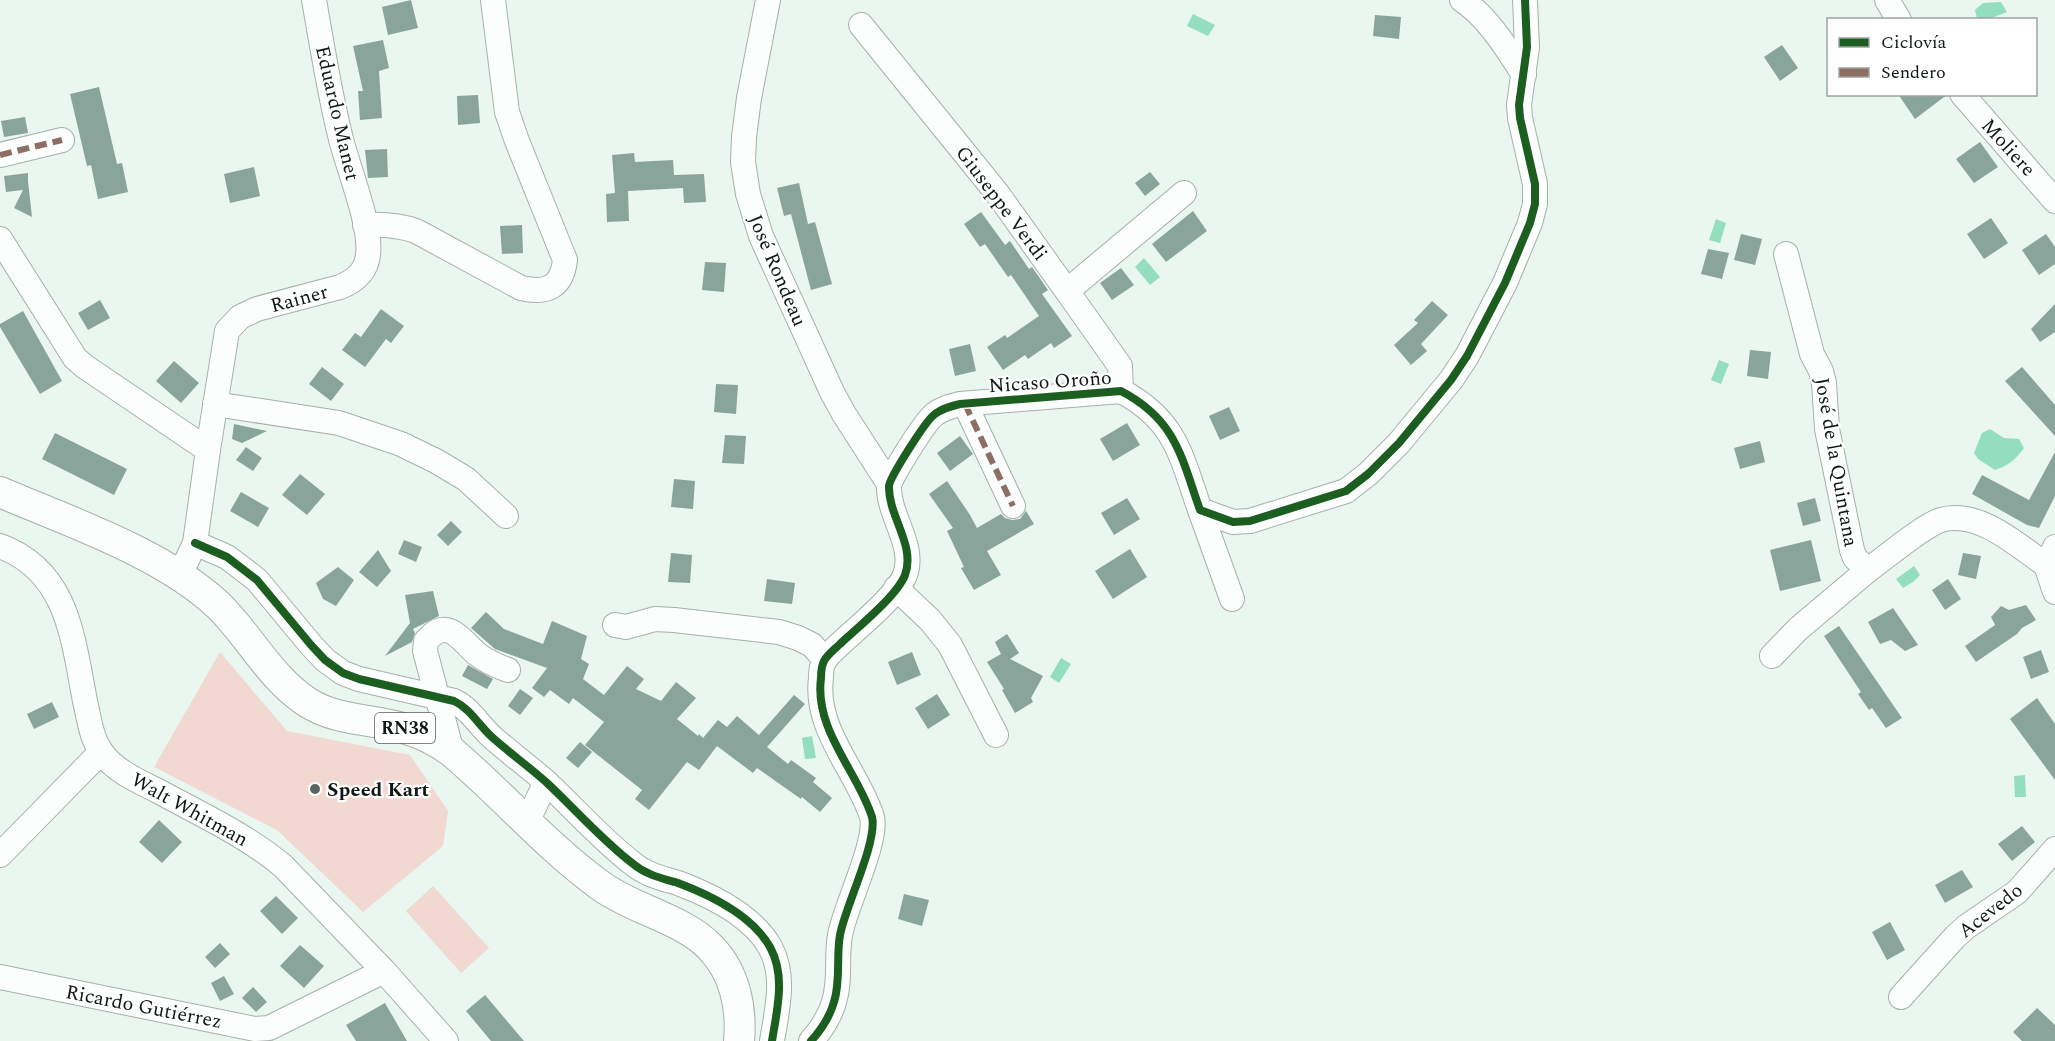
<svg xmlns="http://www.w3.org/2000/svg" width="2055" height="1041" font-family="Spectral,serif">
<rect width="100%" height="100%" fill="#eaf6f0"/>
<g fill="#f1d8d0">
<path d="M220 652 287 731 410 755 448 811 443 846 363 912 277 830 154 767Z"/>
<path d="M433 886 489 948 461 973 406 911Z"/>
</g>
<g fill="#93debe">
<path d="M2001 2 2007 12 1989 19H1977L1975 10 1983 3Z"/>
<path d="M1193 14 1215 25 1208 36 1187 26Z"/>
<path d="M1716 219 1726 223 1720 243 1709 240Z"/>
<path d="M1144 258 1160 277 1150 285 1135 267Z"/>
<path d="M1719 360 1729 364 1721 384 1711 380Z"/>
<path d="M1990 429 2004 438 2019 439 2024 448C2016 459 2008 466 1995 470L1978 459 1974 453 1982 433Z"/>
<path d="M1914 566 1920 575 1913 582 1903 588 1896 579Z"/>
<path d="M1061 658 1071 664 1059 683 1050 677Z"/>
<path d="M812 736 816 758 805 759 802 738Z"/>
<path d="M2025 775 2026 797H2015L2014 776Z"/>
</g>
<g fill="#89a59b">
<path d="M411 0 418 28 388 35 382 7Z"/>
<path d="M1375 15 1401 17 1399 39 1373 36Z"/>
<path d="M383 40 389 68 379 71 382 118 360 120 358 91H363L353 46Z"/>
<path d="M1782 45 1798 68 1780 81 1764 57Z"/>
<path d="M99 87 117 164 122 163 128 192 98 199 91 165 87 166 70 94Z"/>
<path d="M1898 94H1948L1915 119Z"/>
<path d="M478 95 480 123 458 125 457 96Z"/>
<path d="M25 117 28 133 4 137 1 121Z"/>
<path d="M1980 142 1998 167 1974 183 1956 159Z"/>
<path d="M387 149 388 177 368 178 365 150Z"/>
<path d="M634 153 635 162 673 160 674 175 704 174 706 202 684 203 683 188 628 191 629 221 607 222 606 194 615 193 612 155Z"/>
<path d="M254 167 260 196 230 203 224 174Z"/>
<path d="M1150 172 1160 184 1145 196 1135 183Z"/>
<path d="M28 173V181L32 217 14 208 23 190 6 192 4 176Z"/>
<path d="M799 183 808 224 815 222 832 284 811 290 791 214 784 216 777 188Z"/>
<path d="M1193 211 1207 231 1166 262 1152 244Z"/>
<path d="M981 212 1005 245 1010 241 1029 269 1032 267 1048 290 1042 294 1072 336 1054 348 1051 343 1028 359 1025 355 1003 370 987 347 1005 335 1007 338 1039 316 1011 275 1008 277 985 244 980 247 964 224Z"/>
<path d="M1991 218 2008 243 1984 259 1967 234Z"/>
<path d="M522 225 523 253 502 254 500 226Z"/>
<path d="M1741 234 1762 239 1755 265 1734 260Z"/>
<path d="M2046 234 2055 247V264L2039 275 2022 250Z"/>
<path d="M1708 249 1729 253 1722 279 1701 274Z"/>
<path d="M705 262 726 263 724 292 702 290Z"/>
<path d="M1121 268 1134 285 1112 300 1100 283Z"/>
<path d="M100 300 110 318 88 330 78 313Z"/>
<path d="M1432 301 1448 315 1421 344 1427 351 1411 365 1394 345 1418 323 1414 320Z"/>
<path d="M2055 304V332L2040 342 2031 329Z"/>
<path d="M381 309 404 326 391 343 386 339 365 367 342 350 355 333 361 337Z"/>
<path d="M23 311 62 381 40 394 0 327V324Z"/>
<path d="M970 344 976 371 955 376 949 349Z"/>
<path d="M1750 350 1771 352 1768 379 1747 376Z"/>
<path d="M174 361 199 383 181 403 156 381Z"/>
<path d="M322 367 344 384 331 401 309 384Z"/>
<path d="M2022 367 2055 405V436L2005 381Z"/>
<path d="M716 384 738 385 736 414 714 412Z"/>
<path d="M1229 407 1240 431 1220 440 1209 416Z"/>
<path d="M1127 423 1140 445 1113 461 1100 439Z"/>
<path d="M234 424 267 431 242 443 232 439Z"/>
<path d="M55 433 127 469 114 495 42 459Z"/>
<path d="M725 435 746 436 744 464 722 463Z"/>
<path d="M960 436 973 454 950 471 937 453Z"/>
<path d="M1760 441 1765 462 1740 469 1734 448Z"/>
<path d="M246 447 262 458 253 471 236 460Z"/>
<path d="M2055 452V496L2039 528 2027 525 1972 494 1982 475 2029 500Z"/>
<path d="M300 474 325 494 307 515 282 495Z"/>
<path d="M674 479 695 481 693 509 671 507Z"/>
<path d="M947 481 970 515 977 528 1001 514 1005 518 1012 520 1020 519 1026 511 1034 524 987 551 1001 575 974 590 961 568 964 567 947 531 953 528 929 494Z"/>
<path d="M241 492 269 508 258 527 230 511Z"/>
<path d="M1127 498 1140 519 1114 535 1101 513Z"/>
<path d="M1815 498 1821 521 1803 526 1797 503Z"/>
<path d="M451 521 462 532 448 546 437 535Z"/>
<path d="M404 540 422 547 416 562 398 554Z"/>
<path d="M1811 540 1821 581 1780 591 1770 550Z"/>
<path d="M1130 549 1147 577 1113 599 1095 571Z"/>
<path d="M378 550 391 571 377 587 359 572Z"/>
<path d="M671 553 692 555 690 583 668 582Z"/>
<path d="M1963 553 1981 556 1976 579 1958 575Z"/>
<path d="M338 567 354 580 336 606 323 599 316 583Z"/>
<path d="M767 579 795 583 792 604 764 601Z"/>
<path d="M1948 579 1961 599 1945 610 1932 590Z"/>
<path d="M433 591 439 616 413 629 415 633 412 642 385 656 410 623 405 595Z"/>
<path d="M2026 605 2036 620 2022 628 2017 634 1976 662 1965 646 1995 625 1991 617 2001 606 2009 610Z"/>
<path d="M1893 608 1918 645 1905 651 1891 640 1880 644 1868 622Z"/>
<path d="M486 612 504 629 543 644 552 621 587 636 581 659 589 664 583 679 604 695 627 666 644 679 636 689 661 701 676 682 696 698 677 719 698 736 699 734 703 738 718 720 727 727 737 716 759 735 794 695 805 704 767 747 788 764 791 760 816 778 813 782 832 798 820 812 802 797 801 799 757 768 753 773 717 746 699 770 687 762 649 810 635 799 642 790 585 745 604 722 573 698 569 704 550 690 544 697 532 688 547 668 495 649 471 628Z"/>
<path d="M1839 626 1902 718 1886 728 1872 708 1869 710 1858 694 1861 692 1824 636Z"/>
<path d="M1007 634 1019 653 1010 659 1043 676 1031 698 1033 702 1015 713 1002 690 1004 689 987 662 1001 654 995 642Z"/>
<path d="M2041 650 2049 672 2031 679 2023 657Z"/>
<path d="M912 652 921 675 897 685 888 662Z"/>
<path d="M468 665 493 679 487 689 462 676Z"/>
<path d="M520 689 533 698 520 715 508 706Z"/>
<path d="M937 694 950 715 928 729 915 708Z"/>
<path d="M2037 698 2055 724V780L2010 719Z"/>
<path d="M52 702 59 717 34 729 27 714Z"/>
<path d="M580 742 592 752 578 768 566 758Z"/>
<path d="M159 820 182 842 162 863 139 842Z"/>
<path d="M2022 826 2035 842 2012 861 1998 844Z"/>
<path d="M1962 870 1973 887 1945 903 1935 885Z"/>
<path d="M904 894 929 900 922 926 898 919Z"/>
<path d="M276 896 298 918 282 934 260 911Z"/>
<path d="M1890 922 1905 950 1887 960 1872 932Z"/>
<path d="M220 943 230 954 215 968 205 957Z"/>
<path d="M300 945 324 966 304 988 280 966Z"/>
<path d="M224 976 234 994 220 1001 211 983Z"/>
<path d="M253 987 267 1002 256 1012 242 998Z"/>
<path d="M485 995 524 1041H491L466 1011Z"/>
<path d="M385 1003 407 1041H356L346 1025Z"/>
<path d="M2037 1008 2055 1025V1041H2022L2013 1032Z"/>
</g>
<g fill="none" stroke-linecap="round" stroke-linejoin="round">
<g stroke="#a6b0ab" stroke-width="26">
<g id="minor">
<path d="M768 0 749 98 744 137 743 162 748 194 761 236 832 392 844 414 889 484"/>
<path d="M1462 0C1487 16 1508 50 1524 75"/>
<path d="M1887 0 1899 20"/>
<path d="M861 25 997 193 1067 291 1120 366 1121 391"/>
<path d="M1962 94 2055 201"/>
<path d="M0 155 62 140"/>
<path d="M365 225C383 224 399 225 416 231L521 288C547 294 562 287 565 260L517 141 507 112 493 0"/>
<path d="M0 239 75 358 84 366 208 450"/>
<path d="M1786 254 1812 354 1821 371 1824 383 1827 429 1852 550 1855 558 1868 570C1885 558 1924 525 1941 520 1979 509 2018 546 2046 565"/>
<path d="M1067 291 1184 193"/>
<path d="M215 404 339 423 401 444 436 461 466 479 506 516"/>
<path d="M965 404 1013 506"/>
<path d="M1200 510 1232 599"/>
<path d="M195 543 227 557 257 580 311 645 325 660 343 673 359 679 454 701C471 709 479 726 493 738 510 753 529 767 546 782 575 809 601 839 632 863 646 875 661 878 678 883 710 895 752 915 770 947 786 976 777 1010 772 1041"/>
<path d="M0 546C68 571 73 639 85 701 89 718 91 738 102 753 115 771 138 781 158 791 200 814 246 835 283 866L384 971 446 1041"/>
<path d="M2055 547 2046 565 2055 592"/>
<path d="M180 575 195 543 208 450 227 331 240 317 257 309 340 287C355 281 366 272 368 255 372 225 347 166 340 135 329 91 322 45 314 0"/>
<path d="M896 588 930 620 950 645 996 735"/>
<path d="M615 625 626 627 655 619 674 620 779 632 798 638 812 645 825 660"/>
<path d="M1772 656 1798 629 1868 570"/>
<path d="M452 752 425 651 426 641C431 636 435 631 442 630 455 628 468 647 477 654 487 662 497 666 508 670"/>
<path d="M527 822 546 782"/>
<path d="M0 855 101 752"/>
<path d="M0 977 255 1029 269 1028 384 971"/>
<path d="M1901 997 1955 937 1966 927 2017 892 2055 849"/>
<path d="M811 1041C821 1030 830 1016 834 1002 841 980 836 957 840 935 845 907 878 841 872 817 858 772 814 730 821 678 821 673 822 665 824 661 827 655 835 649 840 644 857 628 897 596 905 575 916 545 888 516 889 486 890 477 926 420 935 414 943 408 951 406 960 404L1121 391C1176 420 1181 456 1200 510L1233 522 1250 521 1346 491 1368 474 1399 443 1451 380 1467 356 1505 283 1530 223 1535 204V184L1520 118 1519 105 1527 47 1525 0"/>
</g>
</g>
<g stroke="#a6b0ab" stroke-width="32">
<path id="major" d="M0 492C70 522 162 553 218 605 249 635 270 678 307 702 336 721 372 719 403 728 422 733 437 741 452 752 503 795 547 847 601 886 634 910 684 919 711 948 735 973 742 1008 739 1041"/>
</g>
<use href="#minor" stroke="#fcfefd" stroke-width="24"/>
<use href="#major" stroke="#fcfefd" stroke-width="30"/>
<g stroke="#8d6e63" stroke-width="6" stroke-dasharray="12 6" stroke-linecap="butt">
<path d="M0 155 62 140"/>
<path d="M965 404 1013 506"/>
</g>
<g stroke="#fff" stroke-width="11">
<g id="cycleway">
<path d="M195 543 227 557 257 580 311 645 325 660 343 673 359 679 454 701C471 709 479 726 493 738 510 753 529 767 546 782 575 809 601 839 632 863 646 875 661 878 678 883 710 895 752 915 770 947 786 976 777 1010 772 1041"/>
<path d="M811 1041C821 1030 830 1016 834 1002 841 980 836 957 840 935 845 907 878 841 872 817 858 772 814 730 821 678 821 673 822 665 824 661 827 655 835 649 840 644 857 628 897 596 905 575 916 545 888 516 889 486 890 477 926 420 935 414 943 408 951 406 960 404L1121 391C1176 420 1181 456 1200 510L1233 522 1250 521 1346 491 1368 474 1399 443 1451 380 1467 356 1505 283 1530 223 1535 204V184L1520 118 1519 105 1527 47 1525 0"/>
</g>
</g>
<use href="#cycleway" stroke="#1b5e20" stroke-width="8"/>
</g>
<circle fill="#5c6661" stroke="#fff" stroke-width="2" cx="315" cy="789" r="6"/>
<g text-anchor="middle" stroke-width="4.5" stroke-linejoin="round" paint-order="stroke">
<rect fill="#fff" stroke="#575d5a" stroke-width="1.5" x="375" y="713" width="60" height="30" rx="4.5"/>
<g font-size="18" font-weight="bold" fill="#0f1814">
<text x="405" y="734">RN38</text>
</g>
<g font-size="20" fill="#0f1814" stroke="#fff">
<text transform="translate(338 113) rotate(77)" y="7">Eduardo Manet</text>
<text transform="translate(2009 147) rotate(48)" y="7">Moliere</text>
<text transform="translate(1002 203) rotate(53)" y="7">Giuseppe Verdi</text>
<text transform="translate(778 270) rotate(67)" y="7">José Rondeau</text>
<text transform="translate(299 298) rotate(-15)" y="7">Rainer</text>
<text transform="translate(1050 381) rotate(-4)" y="7">Nicaso Oroño</text>
<text transform="translate(1837 462) rotate(80)" y="7">José de la Quintana</text>
<text transform="translate(190 809) rotate(29)" y="7">Walt Whitman</text>
<text transform="translate(1990 910) rotate(-38)" y="7">Acevedo</text>
<text transform="translate(144 1006) rotate(11)" y="7">Ricardo Gutiérrez</text>
</g>
<g font-size="20" font-weight="bold" fill="#0f1814" stroke="#fff" text-anchor="start">
<text x="327" y="796">Speed Kart</text>
</g>
</g>
<rect x="1827" y="18" width="210" height="78" fill="#ffffff" stroke="#9fa3a1" stroke-width="1.5"/>
<rect x="1839" y="38" width="30" height="9" fill="#1b5e20" stroke="#9fa3a1" stroke-width="1.5"/>
<text x="1881" y="48" font-size="18" fill="#0f1814">Ciclovía</text>
<rect x="1839" y="68" width="30" height="9" fill="#8d6e63" stroke="#9fa3a1" stroke-width="1.5"/>
<text x="1881" y="78" font-size="18" fill="#0f1814">Sendero</text>
</svg>
